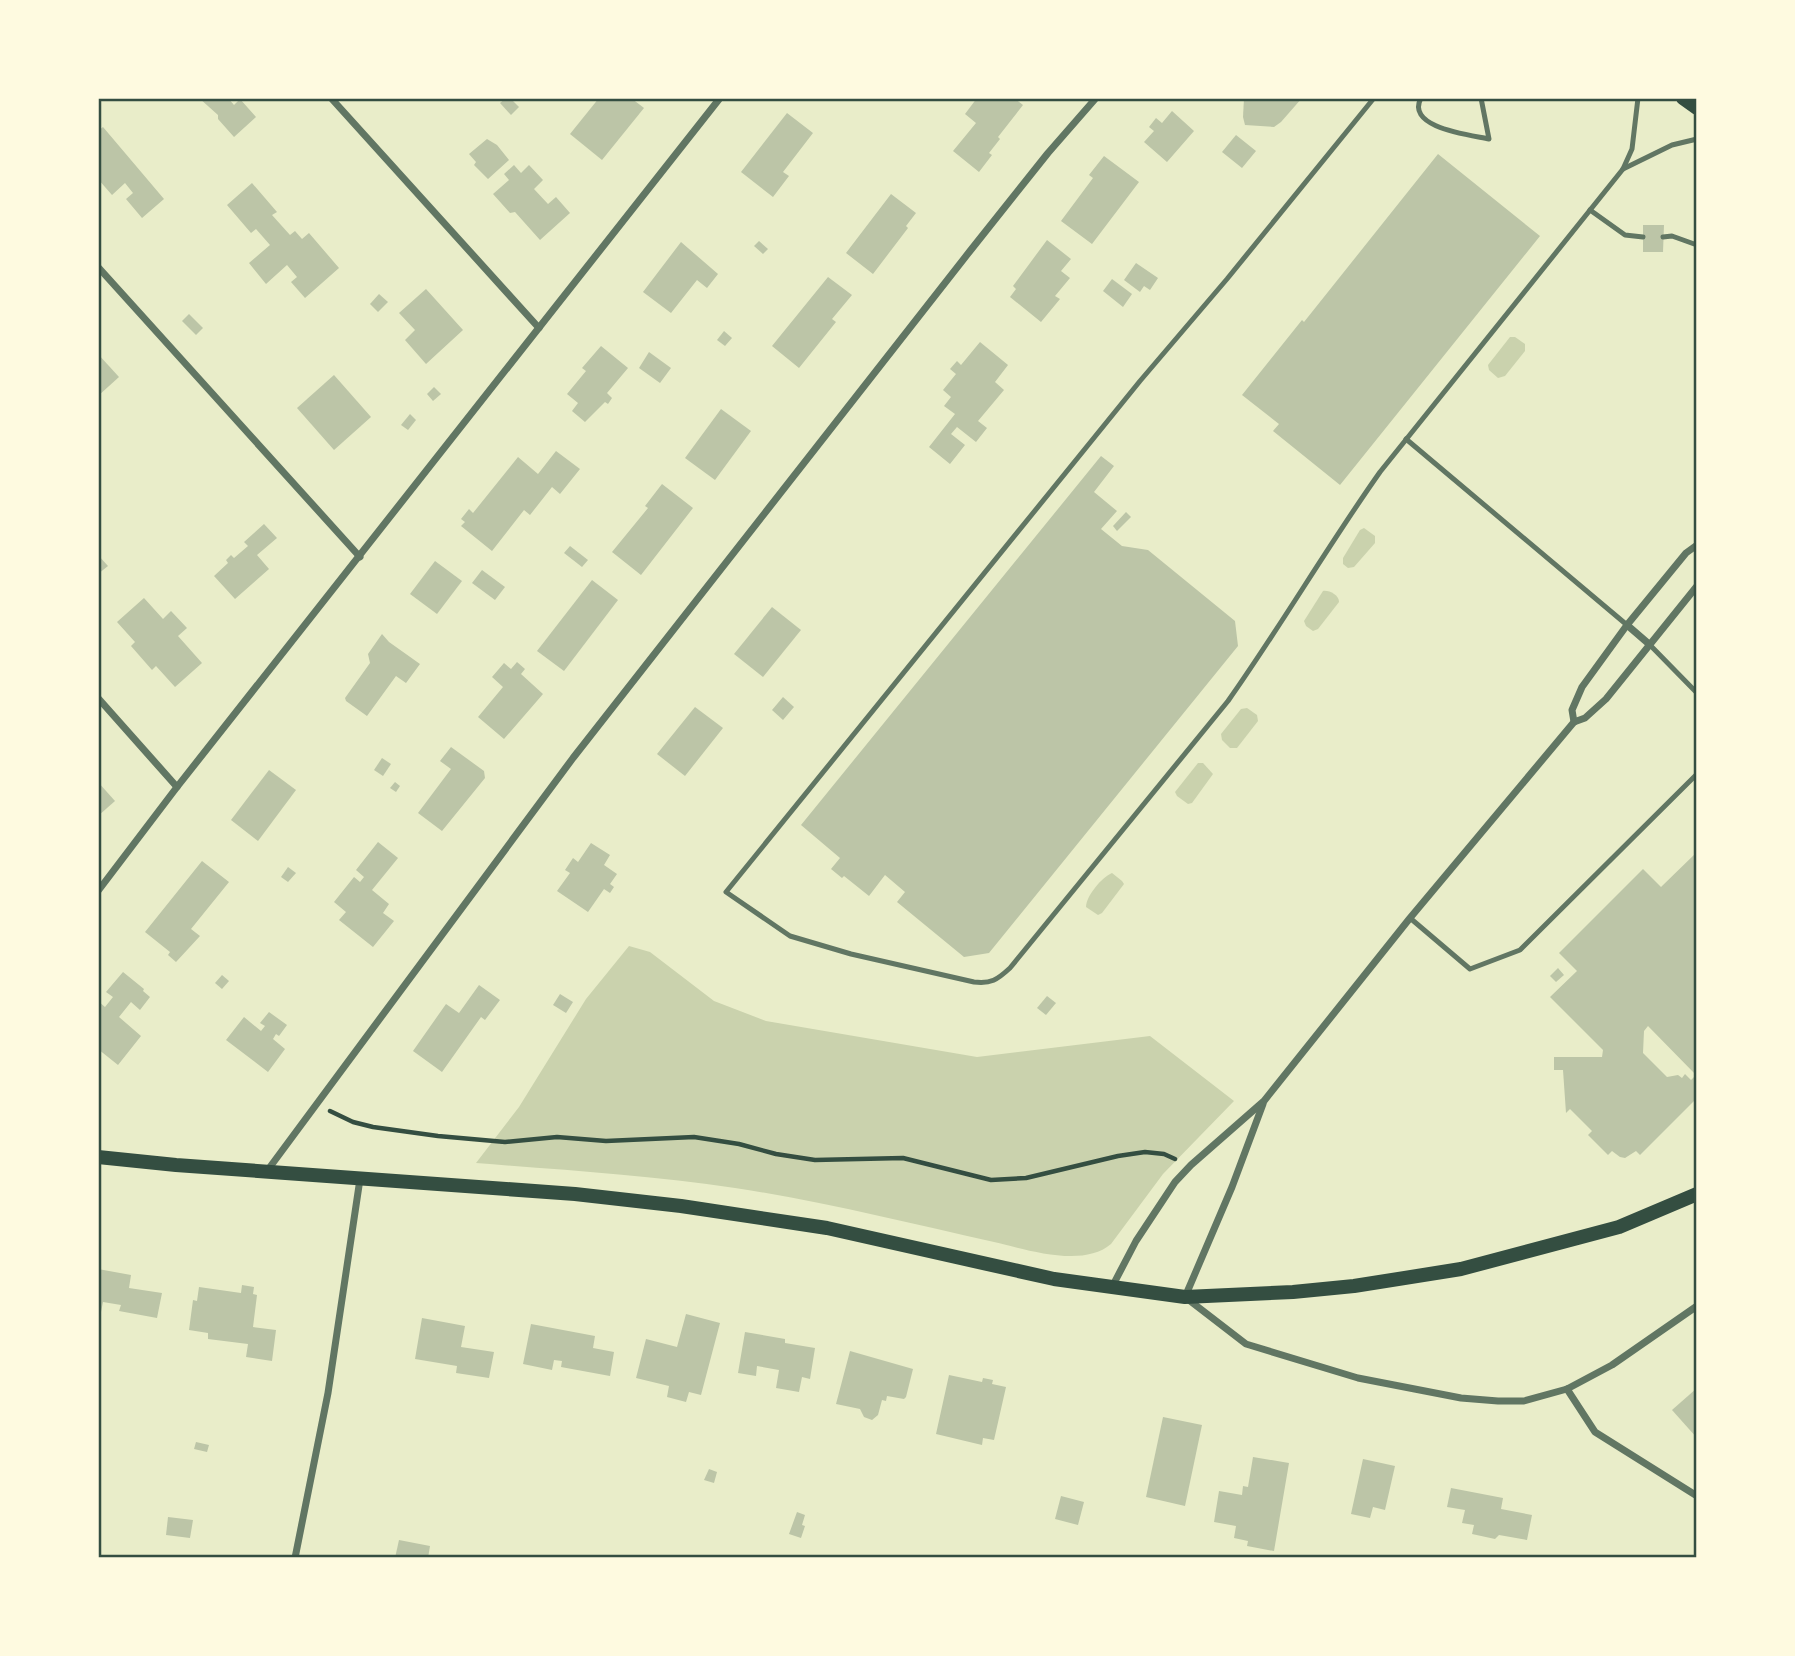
<svg xmlns="http://www.w3.org/2000/svg" width="1795" height="1656" font-family="'Open Sans',sans-serif">
<rect width="100%" height="100%" fill="#e9edc9"/>
<g fill="#cad2ad">
<path d="M1510 337H1515L1525 344V351L1505 376 1498 378 1489 370 1488 365Z"/>
<path d="M1364 528 1375 536V543L1354 567 1348 568 1343 564V558L1360 530Z"/>
<path d="M1323 591C1329 590 1339 595 1339 602L1318 629 1313 631 1306 626 1304 621Z"/>
<path d="M1247 708 1257 715 1258 721 1237 748H1230L1222 740 1221 734 1241 709Z"/>
<path d="M1198 763H1203L1213 774 1192 803 1188 804 1177 796 1175 792Z"/>
<path d="M1112 873 1122 881 1124 884 1102 913 1098 915 1086 907C1086 896 1102 877 1112 873Z"/>
<path d="M629 946 650 952 714 1001 766 1021 977 1057 1150 1036 1234 1101 1163 1174 1111 1244C1083 1268 1028 1250 994 1242 908 1223 822 1201 735 1188 649 1175 562 1170 476 1163L519 1107 586 999Z"/>
</g>
<g fill="#bcc5a7" fill-rule="evenodd">
<path d="M199 98H228L234 105 240 99 256 117 234 137 218 119V115Z"/>
<path d="M506 98H510L519 107 511 115 500 103Z"/>
<path d="M599 98H631L644 108 602 160 570 134Z"/>
<path d="M977 98H1014L1023 105 998 137 1000 139 989 153 992 155 979 172 953 151 976 123 965 114Z"/>
<path d="M1244 98H1302L1281 122 1274 127 1245 125 1243 117Z"/>
<path d="M1172 111 1194 131 1167 162 1144 142 1154 131 1149 127 1156 118 1162 123Z"/>
<path d="M787 113 813 133 783 172 789 176 773 197 741 172Z"/>
<path d="M103 127 164 199 142 218 126 199 133 193 125 183 112 195 98 179V131Z"/>
<path d="M1236 135 1256 151 1242 168 1222 152Z"/>
<path d="M487 139 497 145 509 160 488 179 474 165 476 162 469 154Z"/>
<path d="M1438 154 1540 236 1340 485 1273 431 1279 424 1242 395 1302 320 1304 322Z"/>
<path d="M1104 156 1139 182 1092 244 1061 221 1093 178 1089 175Z"/>
<path d="M514 165 521 173 529 165 543 180 534 189 548 204 556 197 570 213 540 240 515 212 510 213 493 194 509 180 504 174Z"/>
<path d="M252 183 277 212 272 215 290 235 295 231 302 239 309 233 339 268 305 298 291 282 297 277 287 265 266 284 249 263 270 245 256 229 251 233 227 205Z"/>
<path d="M891 194 916 213 906 226 908 228 873 274 846 253Z"/>
<path d="M1643 225H1664L1663 252H1643Z"/>
<path d="M1047 240 1071 259 1061 271 1070 278 1055 296 1060 299 1041 322 1010 297 1016 289 1013 286Z"/>
<path d="M759 241 768 249 763 254 754 246Z"/>
<path d="M681 242 718 274 707 288 697 280 671 313 643 292Z"/>
<path d="M1136 263 1158 278 1150 290 1144 286 1140 292 1124 280Z"/>
<path d="M828 277 852 295 832 319 836 322 799 368 772 346Z"/>
<path d="M1112 279 1132 294 1123 307 1103 291Z"/>
<path d="M426 289 463 330 426 364 405 340 415 330 399 313Z"/>
<path d="M379 294 388 302 378 312 370 304Z"/>
<path d="M189 314 203 328 196 335 182 321Z"/>
<path d="M724 331 732 338 725 346 717 340Z"/>
<path d="M980 342 1008 365 995 382 1004 390 978 421 987 428 976 442 957 427 951 434 965 445 950 464 929 447 955 414 944 406 951 397 943 390 956 374 950 369 957 361 961 365Z"/>
<path d="M601 346 628 368 607 393 612 398 608 404 605 402 585 422 572 411 578 403 567 394 586 371 582 368Z"/>
<path d="M649 352 671 368 660 383 639 368Z"/>
<path d="M98 354 119 377 98 396Z"/>
<path d="M334 375 371 417 334 450 297 408Z"/>
<path d="M434 387 441 394 433 401 427 394Z"/>
<path d="M721 409 751 431 715 480 685 458Z"/>
<path d="M410 414 416 420 408 430 401 425Z"/>
<path d="M556 451 580 469 560 494 552 487 530 515 524 510 492 551 461 526 465 522 461 519 469 509 473 513 518 457 538 474Z"/>
<path d="M1101 456 1114 466 1094 492 1117 511 1101 529 1122 546 1148 550 1235 621 1238 646 989 953 964 957 897 902 905 892 885 875 869 896 844 876 842 878 831 869 840 858 801 825Z"/>
<path d="M662 484 693 508 641 575 612 552 648 508 645 506Z"/>
<path d="M1126 512 1131 517 1117 531 1113 526Z"/>
<path d="M264 524 277 538 257 555 269 569 235 599 214 576 228 563 226 560 231 555 234 558 248 546 244 542Z"/>
<path d="M570 546 588 560 582 567 564 553Z"/>
<path d="M98 555 108 566 98 574Z"/>
<path d="M435 561 462 581 437 614 410 594Z"/>
<path d="M482 570 505 587 495 600 472 583Z"/>
<path d="M592 580 618 600 564 671 537 651Z"/>
<path d="M144 598 163 619 171 611 187 628 178 636 202 663 175 687 156 666 152 670 131 646 135 642 117 622Z"/>
<path d="M772 607 801 630 763 677 734 654Z"/>
<path d="M382 634 389 642 420 664 406 683 396 676 367 716 346 701 345 698 370 663 368 654Z"/>
<path d="M517 662 525 669 521 674 543 694 504 739 478 717 503 687 492 677 504 663 511 669Z"/>
<path d="M783 697 794 707 783 720 772 710Z"/>
<path d="M695 707 723 728 685 776 657 754Z"/>
<path d="M451 747 484 771 485 778 442 831 418 813 451 769 440 761Z"/>
<path d="M382 758 391 764 383 776 374 770Z"/>
<path d="M269 770 296 790 258 841 231 820Z"/>
<path d="M98 782 115 801 98 816Z"/>
<path d="M395 782 400 786 396 792 390 788Z"/>
<path d="M378 842 398 858 372 890 389 904 383 913 394 921 373 947 339 920 346 912 334 902 354 877 360 882 364 877 356 870Z"/>
<path d="M591 843 610 855 604 865 617 874 610 884 614 887 610 893 604 889 588 912 557 891 570 873 565 870 573 858 578 862Z"/>
<path d="M1697 852V1098L1640 1155 1636 1151 1625 1158 1620 1157 1612 1151 1608 1155 1588 1135 1592 1131 1570 1109 1566 1113 1563 1070H1554V1057H1602L1603 1050 1550 997 1577 971 1559 953 1643 869 1661 887ZM1648 1026 1696 1075 1691 1080 1685 1074 1682 1078 1678 1075 1667 1077 1643 1053 1644 1031Z"/>
<path d="M202 861 229 882 191 929 200 936 176 962 168 955 170 952 145 932Z"/>
<path d="M288 867 296 873 288 882 281 877Z"/>
<path d="M1558 968 1564 975 1556 982 1550 976Z"/>
<path d="M123 972 144 989 143 991 150 997 140 1010 131 1002 119 1017 141 1036 118 1065 98 1049V1001L105 1007 113 997 106 992Z"/>
<path d="M222 975 229 981 222 989 215 983Z"/>
<path d="M479 985 500 1000 485 1020 481 1017 442 1072 413 1051 446 1004 459 1013Z"/>
<path d="M560 994 573 1002 566 1013 553 1005Z"/>
<path d="M1047 996 1056 1003 1046 1015 1037 1008Z"/>
<path d="M269 1012 287 1025 279 1036 276 1034 273 1039 285 1049 268 1072 226 1040 244 1017 261 1031 265 1026 260 1023Z"/>
<path d="M98 1269 131 1275 129 1288 162 1293 157 1318 119 1311 121 1305 103 1302 101 1312H98Z"/>
<path d="M242 1285 254 1287 253 1294 257 1295 253 1327 276 1330 272 1361 246 1357 248 1344 208 1339V1333L189 1330 193 1300 197 1301 199 1287 241 1293Z"/>
<path d="M686 1314 720 1323 701 1395 689 1392 686 1402 667 1397 669 1386 636 1378 646 1339 677 1347Z"/>
<path d="M422 1318 465 1326 461 1347 494 1352 489 1378 456 1373 457 1366 415 1359Z"/>
<path d="M531 1324 595 1336 593 1348 614 1352 610 1376 561 1367 562 1361 554 1360 552 1370 523 1364Z"/>
<path d="M745 1332 785 1339V1343L815 1348 810 1379 802 1377 799 1392 776 1388 779 1370 757 1366 756 1376 738 1373Z"/>
<path d="M850 1351 913 1369 906 1397 904 1399 887 1396 886 1401 882 1400 878 1415 872 1420 864 1417 860 1409 836 1404Z"/>
<path d="M949 1375 982 1382 983 1378 993 1380 992 1384 1006 1387 994 1440 983 1438 982 1445 936 1434Z"/>
<path d="M1697 1388V1438L1672 1410Z"/>
<path d="M1163 1417 1202 1425 1185 1506 1146 1497Z"/>
<path d="M196 1442 209 1445 207 1452 194 1449Z"/>
<path d="M1253 1457 1289 1463 1274 1551 1247 1546 1248 1541 1234 1538 1236 1526 1214 1522 1219 1491 1242 1495 1243 1486 1248 1487Z"/>
<path d="M1363 1459 1395 1466 1385 1510 1373 1507 1370 1518 1351 1514Z"/>
<path d="M709 1469 717 1472 714 1483 704 1480Z"/>
<path d="M1451 1488 1503 1498 1501 1509 1532 1515 1527 1540 1499 1535 1495 1539 1472 1534 1474 1525 1462 1523 1465 1510 1447 1507Z"/>
<path d="M1061 1496 1084 1502 1078 1525 1055 1519Z"/>
<path d="M797 1512 805 1515 802 1525 805 1526 801 1538 789 1534Z"/>
<path d="M168 1517 193 1520 190 1538 166 1535Z"/>
<path d="M399 1540 430 1546 428 1558H395Z"/>
</g>
<g fill="none" stroke-linecap="round" stroke-linejoin="round">
<path stroke="#344e41" stroke-width="4.5" d="M330 1111 353 1122 373 1127 438 1136 505 1142 557 1137 606 1141 694 1137 739 1144 776 1154 815 1160 903 1158 991 1180 1026 1178 1118 1156 1145 1152 1164 1154 1175 1159"/>
<g stroke="#617663" stroke-width="5">
<path d="M1374 98 1227 279 1140 381 726 892 790 936 851 954 974 982C991 984 997 980 1010 968L1228 701C1281 626 1327 547 1380 472L1623 169 1632 149 1638 98"/>
<path d="M1421 98C1405 128 1471 135 1489 139L1481 98"/>
<path d="M1623 169 1672 145 1697 139"/>
<path d="M1590 210 1625 235 1643 237"/>
<path d="M1663 237 1672 236 1697 245"/>
<path d="M1406 439 1627 625"/>
<path d="M1649 644 1697 693"/>
<path d="M1410 918 1470 969 1520 950 1697 774"/>
</g>
<g stroke="#617663" stroke-width="7">
<path d="M331 98 539 328"/>
<path d="M98 267 360 557"/>
<path d="M1627 625 1649 644"/>
<path d="M98 698 177 787"/>
<path d="M1574 722 1572 710 1582 687 1627 625 1686 553 1697 545"/>
<path d="M98 891 177 787 720 98"/>
<path d="M1263 1104 1232 1187 1185 1297 1246 1344 1358 1378 1461 1398 1498 1401H1524L1567 1389 1612 1365 1697 1306"/>
<path d="M267 1171 573 758 970 251 1048 153 1096 98"/>
<path d="M1112 1287 1136 1241 1175 1182 1191 1165 1264 1101 1410 918 1574 722 1585 718 1606 699 1697 586"/>
<path d="M1567 1389 1595 1432 1697 1496"/>
<path d="M295 1558 328 1393 360 1179"/>
</g>
<g stroke="#344e41" stroke-width="14">
<path d="M1683 98 1697 108"/>
<path d="M98 1157 176 1165 575 1194 681 1206 827 1228 1054 1279 1185 1297 1293 1292 1354 1286 1461 1269 1619 1227 1697 1194"/>
</g>
</g>
<rect width="1795" height="1656" fill="none" stroke="#fefae0" stroke-width="200"/>
<rect x="100" y="100" width="1595" height="1456" fill="none" stroke="#344e41" stroke-width="2.5"/>
</svg>
